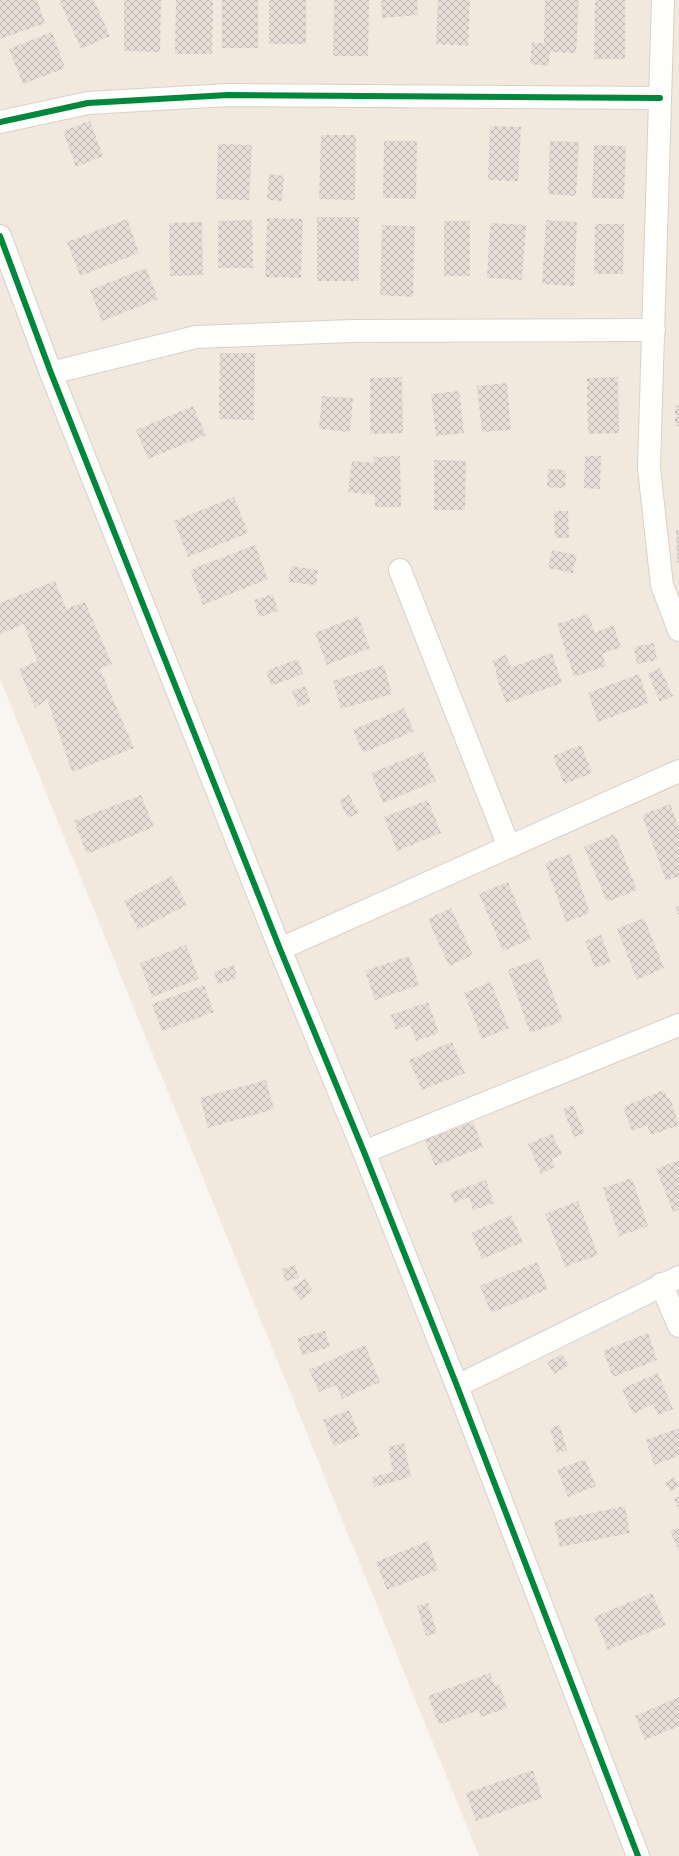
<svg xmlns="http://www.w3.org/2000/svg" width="679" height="1856" font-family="'Asap Condensed',sans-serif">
<defs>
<pattern id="building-cross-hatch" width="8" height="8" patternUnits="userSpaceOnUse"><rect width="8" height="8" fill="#e6ded7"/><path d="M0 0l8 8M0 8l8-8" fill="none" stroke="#bfb7b1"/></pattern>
</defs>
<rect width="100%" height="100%" fill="#f9f5f0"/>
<path fill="#f2e8de" d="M0 0H679V1856H479L0 679Z"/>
<g fill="url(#building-cross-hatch)">
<path d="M0 0H37L45 23 0 39Z"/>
<path d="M59 0H94L110 36 81 49Z"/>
<path d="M124 0H161L160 52 124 51Z"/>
<path d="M176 0H213L212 54H175Z"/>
<rect x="222" y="0" width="36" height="48"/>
<rect x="269" y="0" width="37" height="44"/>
<path d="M334 0H369L368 56H333Z"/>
<path d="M381 0H417L418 15 382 18Z"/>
<path d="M438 0H470L468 46 436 44Z"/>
<path d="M545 0H579L576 53 550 52 549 66 530 64 532 42 544 44Z"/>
<path d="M595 0H625V59H594Z"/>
<path d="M52 32 65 68 23 84 9 49Z"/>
<path d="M90 121 103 156 76 167 63 131Z"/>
<path d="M490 126 521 127 518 181 488 180Z"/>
<path d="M321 135H356L355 200 319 199Z"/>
<path d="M384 141H417L416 199 383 198Z"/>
<path d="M550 141 579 142 576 196 548 194Z"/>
<path d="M218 144 252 145 249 200 216 199Z"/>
<path d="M594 145 626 146 624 199 592 198Z"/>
<path d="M269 174 284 176 282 201 267 200Z"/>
<rect x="317" y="217" width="42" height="64"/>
<path d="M267 218 303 219 301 278 265 277Z"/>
<path d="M127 219 139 253 80 276 67 242Z"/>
<path d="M252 220 253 268H218V221Z"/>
<path d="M546 220 577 222 574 286 542 284Z"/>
<rect x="444" y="221" width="26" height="55"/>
<path d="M202 222 203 275 170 276 169 223Z"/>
<path d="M490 223 526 225 522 280 487 278Z"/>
<path d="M595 224H624L623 274H594Z"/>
<path d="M382 225 415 226 413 297 380 295Z"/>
<path d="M146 268 158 299 102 321 90 290Z"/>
<path d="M220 353H255L254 420 219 419Z"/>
<path d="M402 377 403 433 370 434V378Z"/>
<path d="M618 377 619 433 588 434 587 378Z"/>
<path d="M507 383 511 430 482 432 477 386Z"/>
<path d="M459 391 464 433 436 436 431 394Z"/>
<path d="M322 396 353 398 350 432 319 429Z"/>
<rect x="675" y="405" width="4" height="21"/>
<path d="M193 406 206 435 148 459 136 430Z"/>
<path d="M400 456 401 507H375V495L348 492 352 461 374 463V457Z"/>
<path d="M585 456H601L600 489 584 488Z"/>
<path d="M434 460 466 461 465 510H434Z"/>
<path d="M548 469 566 470 565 488 547 487Z"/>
<path d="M234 497 248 533 188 557 174 521Z"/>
<path d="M554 511H568L569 538H555Z"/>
<path d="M676 530H679V563H677Z"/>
<path d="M255 545 268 579 203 605 190 570Z"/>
<path d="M552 550 577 555 573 573 548 568Z"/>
<path d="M291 566 318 570 316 585 288 582Z"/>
<path d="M55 581 66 608 45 616 85 602 112 664 100 669 134 748 72 772 47 699 35 708 19 669 37 661 24 624 1 634 0 631V603Z"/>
<path d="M273 594 278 611 259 617 254 600Z"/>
<path d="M588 614 595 633 613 625 621 647 602 654 606 666 574 677 557 624Z"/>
<path d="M358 616 370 648 327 665 315 633Z"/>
<path d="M654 643 657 660 637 664 634 647Z"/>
<path d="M552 653 562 683 506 703 495 673H497L492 661 505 655 512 667Z"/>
<path d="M298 659 303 674 271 686 266 671Z"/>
<path d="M384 665 392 694 341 709 333 681Z"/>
<path d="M660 668 673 696 660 702 648 674Z"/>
<path d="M639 674 649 703 598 722 588 693Z"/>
<path d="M305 686 311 702 298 707 292 691Z"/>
<path d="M404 708 414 731 363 753 353 730Z"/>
<path d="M581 745 592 773 564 784 553 756Z"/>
<path d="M423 752 436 781 383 803 371 773Z"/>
<path d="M141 795 154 827 87 854 74 821Z"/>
<path d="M349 795 359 813 348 818 339 800Z"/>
<path d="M428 800 441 833 397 851 384 817Z"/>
<path d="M670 804 679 828V876L666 881 642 815Z"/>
<path d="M615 834 637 890 607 902 584 847Z"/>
<path d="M570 854 590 913 566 922 545 863Z"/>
<path d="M172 876 187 905 138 930 124 901Z"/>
<path d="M508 882 531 939 503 951 479 894Z"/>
<path d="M679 906V916L676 907Z"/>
<path d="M451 908 473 955 449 966 428 919Z"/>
<path d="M644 918 664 968 637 980 617 929Z"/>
<path d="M601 935 611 962 595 968 585 941Z"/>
<path d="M186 945 199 979 152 997 140 963Z"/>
<path d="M409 956 419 985 375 1000 365 971Z"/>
<path d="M540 958 563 1021 530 1033 508 970Z"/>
<path d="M234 965 237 978 218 984 214 972Z"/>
<path d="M491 982 509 1028 482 1039 464 993Z"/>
<path d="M204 985 214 1012 162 1031 152 1004Z"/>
<path d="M428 1002 439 1033 416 1041 410 1025 396 1030 391 1015Z"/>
<path d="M452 1042 465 1073 422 1090 409 1060Z"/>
<path d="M266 1080 274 1109 208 1128 200 1098Z"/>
<path d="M664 1090 668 1099 670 1098 679 1125 651 1135 647 1125 632 1131 623 1107Z"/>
<path d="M573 1105 585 1133 574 1137 563 1109Z"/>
<path d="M473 1122 483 1147 435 1166 425 1140Z"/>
<path d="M552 1134 562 1154 552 1159 555 1167 541 1174 528 1144Z"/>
<path d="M679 1160V1210L673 1212 656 1169Z"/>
<path d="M632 1178 648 1226 619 1236 603 1188Z"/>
<path d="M486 1180 494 1203 473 1210 469 1197 454 1203 450 1193Z"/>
<path d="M578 1201 598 1255 565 1267 545 1214Z"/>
<path d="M511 1215 523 1242 482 1259 471 1233Z"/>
<path d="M537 1262 548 1289 491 1313 480 1286Z"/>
<path d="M295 1265 299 1278 285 1281 282 1269Z"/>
<path d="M305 1279 313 1291 300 1300 292 1288Z"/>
<path d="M325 1331 330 1347 302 1355 297 1338Z"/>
<path d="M648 1333 657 1360 613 1377 603 1351Z"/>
<path d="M365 1345 380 1382 342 1399 336 1385 319 1392 309 1370Z"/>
<path d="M562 1354 569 1365 554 1374 547 1362Z"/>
<path d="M658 1373 673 1409 658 1415 653 1404 633 1414 622 1389Z"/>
<path d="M349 1410 360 1436 334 1446 323 1420Z"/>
<path d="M560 1425 567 1450 557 1453 550 1428Z"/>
<path d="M679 1428V1456L654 1465 646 1440Z"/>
<path d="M404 1443 411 1477 374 1487 372 1477 393 1472 388 1447Z"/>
<path d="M585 1459 596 1486 568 1497 557 1470Z"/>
<path d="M674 1477 679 1486 671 1492 665 1483Z"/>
<path d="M679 1496V1510L674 1499Z"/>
<path d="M625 1506 630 1533 560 1547 554 1521Z"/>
<path d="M679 1527V1551L670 1531Z"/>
<path d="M428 1541 438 1570 387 1590 376 1562Z"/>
<path d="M652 1593 666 1625 608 1650 594 1617Z"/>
<path d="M428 1603 437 1633 426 1636 417 1606Z"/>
<path d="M490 1673 495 1686 500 1685 507 1708 481 1717 479 1710 439 1725 428 1696Z"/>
<path d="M679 1697V1726L645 1740 635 1716Z"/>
<path d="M533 1770 542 1798 476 1821 466 1793Z"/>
</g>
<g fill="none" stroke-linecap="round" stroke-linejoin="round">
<g stroke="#d7d1cb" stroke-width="24">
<g id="street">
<path d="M663 0 649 468 662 585 679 630"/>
<path d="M0 122 88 103 228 95 660 98"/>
<path d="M0 236 51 373 280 949 364 1152 457 1386 638 1856"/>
<path d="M51 373 196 337 351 331 654 330"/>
<path d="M400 570 509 847"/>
<path d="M280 949 679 771"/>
<path d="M364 1152 679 1025"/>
<path d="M661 1284 679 1326"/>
<path d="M457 1386 679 1277"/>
</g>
</g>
<use href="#street" stroke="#fefefd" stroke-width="22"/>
<g stroke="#fffaf3" stroke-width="8">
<g id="cycleway">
<path d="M0 122 88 103 228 95 660 98"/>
<path d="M0 236 51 373 280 949 364 1152 457 1386 638 1856"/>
</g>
</g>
<use href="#cycleway" stroke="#00873e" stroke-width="6"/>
</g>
</svg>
